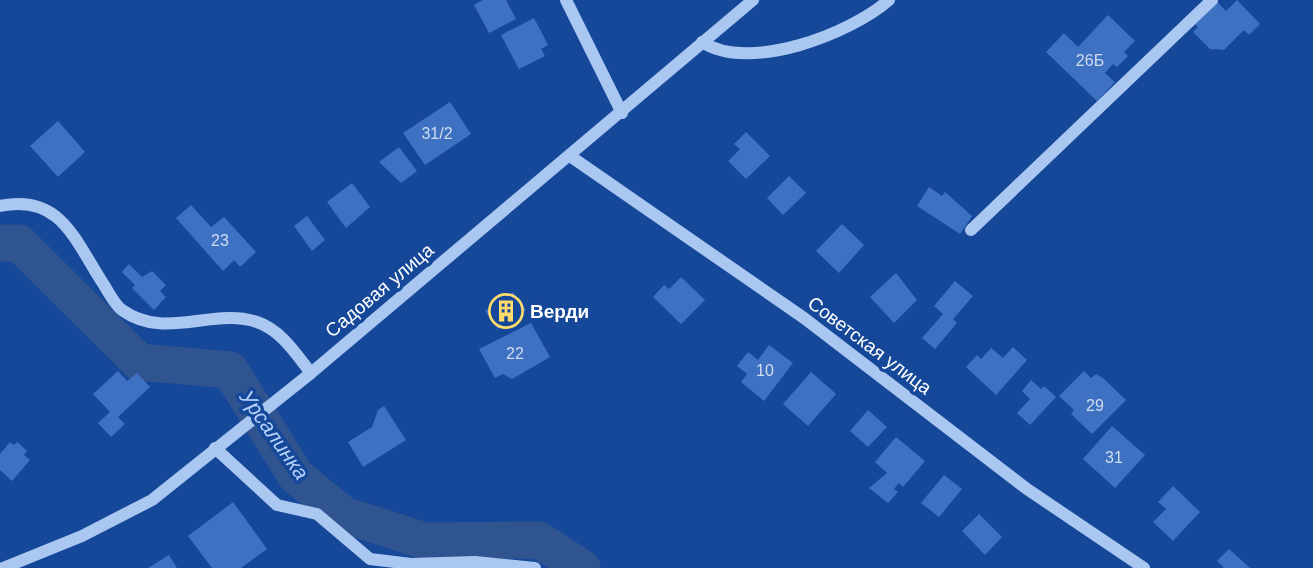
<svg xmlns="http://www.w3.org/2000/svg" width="1313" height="568" font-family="Helvetica,sans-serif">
<rect width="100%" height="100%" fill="#164899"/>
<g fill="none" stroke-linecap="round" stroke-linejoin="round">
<path stroke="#305490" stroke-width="37" d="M0 243H19L139 362 230 370 296 476 344 515 425 541 539 540 582 568"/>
</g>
<g fill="#3e71c1">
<path d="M483 0H506L516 19 489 33 474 5Z"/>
<path d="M1237 0 1260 24 1249 35 1244 30 1224 50 1210 49 1193 32 1198 27 1195 24 1217 2 1226 11Z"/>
<path d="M1108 15 1135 41 1124 52 1128 56 1117 67 1113 64 1105 73 1115 82 1097 101 1046 52 1064 33 1078 47Z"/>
<path d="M534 18 548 45 541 49 545 56 519 69 501 35Z"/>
<path d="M450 102 471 134 425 165 403 133Z"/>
<path d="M58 121 85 152 58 177 30 146Z"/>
<path d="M746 132 770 156 746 179 728 161 740 149 734 144Z"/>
<path d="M399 147 417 171 401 183 379 162Z"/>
<path d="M789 176 806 193 783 215 767 198Z"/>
<path d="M352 183 370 207 346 228 327 202Z"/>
<path d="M929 187 942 196 945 192 972 216 960 234 917 206Z"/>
<path d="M191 205 211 227 224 217 256 252 240 267 234 260 223 271 176 218Z"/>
<path d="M307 216 325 240 312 251 294 226Z"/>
<path d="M842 224 864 245 839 273 816 251Z"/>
<path d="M129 264 142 277 152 271 166 285 160 291 166 297 154 310 132 288 135 285 122 272Z"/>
<path d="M896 273 917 300 894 323 870 297Z"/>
<path d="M681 277 705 300 681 324 653 297 664 285 669 289Z"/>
<path d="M955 281 973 296 953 319 957 323 935 349 922 338 943 314 934 306Z"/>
<path d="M513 292 526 310 498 329 485 311Z"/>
<path d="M531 323 550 357 512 379 503 374 495 378 479 349Z"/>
<path d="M769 345 793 363 764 401 741 382 747 374 737 366 748 352 758 360Z"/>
<path d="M1013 347 1027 360 996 395 966 367 977 355 981 359 991 348 1003 358Z"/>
<path d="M118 371 127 381 137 373 150 387 118 417 125 424 111 437 98 423 110 412 93 394Z"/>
<path d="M1084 371 1091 378 1096 374 1104 379 1126 400 1092 434 1071 414 1074 410 1059 396Z"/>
<path d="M811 372 836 394 808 426 783 404Z"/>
<path d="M1031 380 1041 389 1044 386 1056 397 1030 425 1017 413 1030 399 1022 391Z"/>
<path d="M384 406 406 440 363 467 348 442 372 427 378 410Z"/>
<path d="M868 410 887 427 868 447 850 431Z"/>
<path d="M1112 426 1145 455 1115 488 1083 459Z"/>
<path d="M896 437 925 461 903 487 899 483 894 489 898 492 888 503 869 488 887 473 875 462Z"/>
<path d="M10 442 14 445 17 442 27 451 24 455 30 460 12 481 0 470V454Z"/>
<path d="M944 475 962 489 939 517 921 503Z"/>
<path d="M1173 486 1200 512 1173 541 1153 522 1166 509 1158 502Z"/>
<path d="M233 502 267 549 241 568H212L188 536Z"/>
<path d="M979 514 1002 537 985 555 962 531Z"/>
<path d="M1229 549 1250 568H1224L1217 561Z"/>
<path d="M169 555 177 568H148Z"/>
</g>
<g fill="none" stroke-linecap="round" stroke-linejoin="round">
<g stroke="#aac7f2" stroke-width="12">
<path d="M566 0 622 113"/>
<path d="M702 42C749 73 850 34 889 0"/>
<path d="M570 156 804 318 1027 489 1144 568"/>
<path d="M0 206C61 193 75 241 104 285 109 293 115 305 122 310 165 341 213 307 257 322 281 330 296 354 311 373"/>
<path d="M971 230 1212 0"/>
<path d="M215 448 277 505 317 514 370 559 411 564 475 562 535 568"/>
<path d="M3 568 82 536 152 500 311 373 753 0"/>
</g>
</g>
<defs>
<g id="building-ring" transform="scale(1.75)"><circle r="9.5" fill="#164899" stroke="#ffdc6b" stroke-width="1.5"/><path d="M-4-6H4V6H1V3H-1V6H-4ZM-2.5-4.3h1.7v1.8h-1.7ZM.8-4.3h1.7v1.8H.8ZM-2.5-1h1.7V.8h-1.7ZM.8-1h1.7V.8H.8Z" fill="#ffdc6b"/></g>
</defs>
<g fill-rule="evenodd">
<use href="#building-ring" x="506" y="311"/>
</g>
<g text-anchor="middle" stroke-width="7" stroke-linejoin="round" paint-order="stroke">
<g font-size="16" fill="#cfdcf0">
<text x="1090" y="66">26Б</text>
<text x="437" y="139">31/2</text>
<text x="220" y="246">23</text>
<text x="515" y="359">22</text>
<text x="765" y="376">10</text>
<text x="1095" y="411">29</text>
<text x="1114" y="463">31</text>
</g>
<g font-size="19" fill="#fff" stroke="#164899">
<text transform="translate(379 290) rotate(-40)" y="7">Садовая улица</text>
<text transform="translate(870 345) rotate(37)" y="7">Советская улица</text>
</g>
<g font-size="19" font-weight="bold" fill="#fff" stroke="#164899" text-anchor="start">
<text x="530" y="318">Верди</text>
</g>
<g font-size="21" font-style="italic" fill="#b6d1f9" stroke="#164899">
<text transform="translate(274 435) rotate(55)" y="7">Урсалинка</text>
</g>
</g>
</svg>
